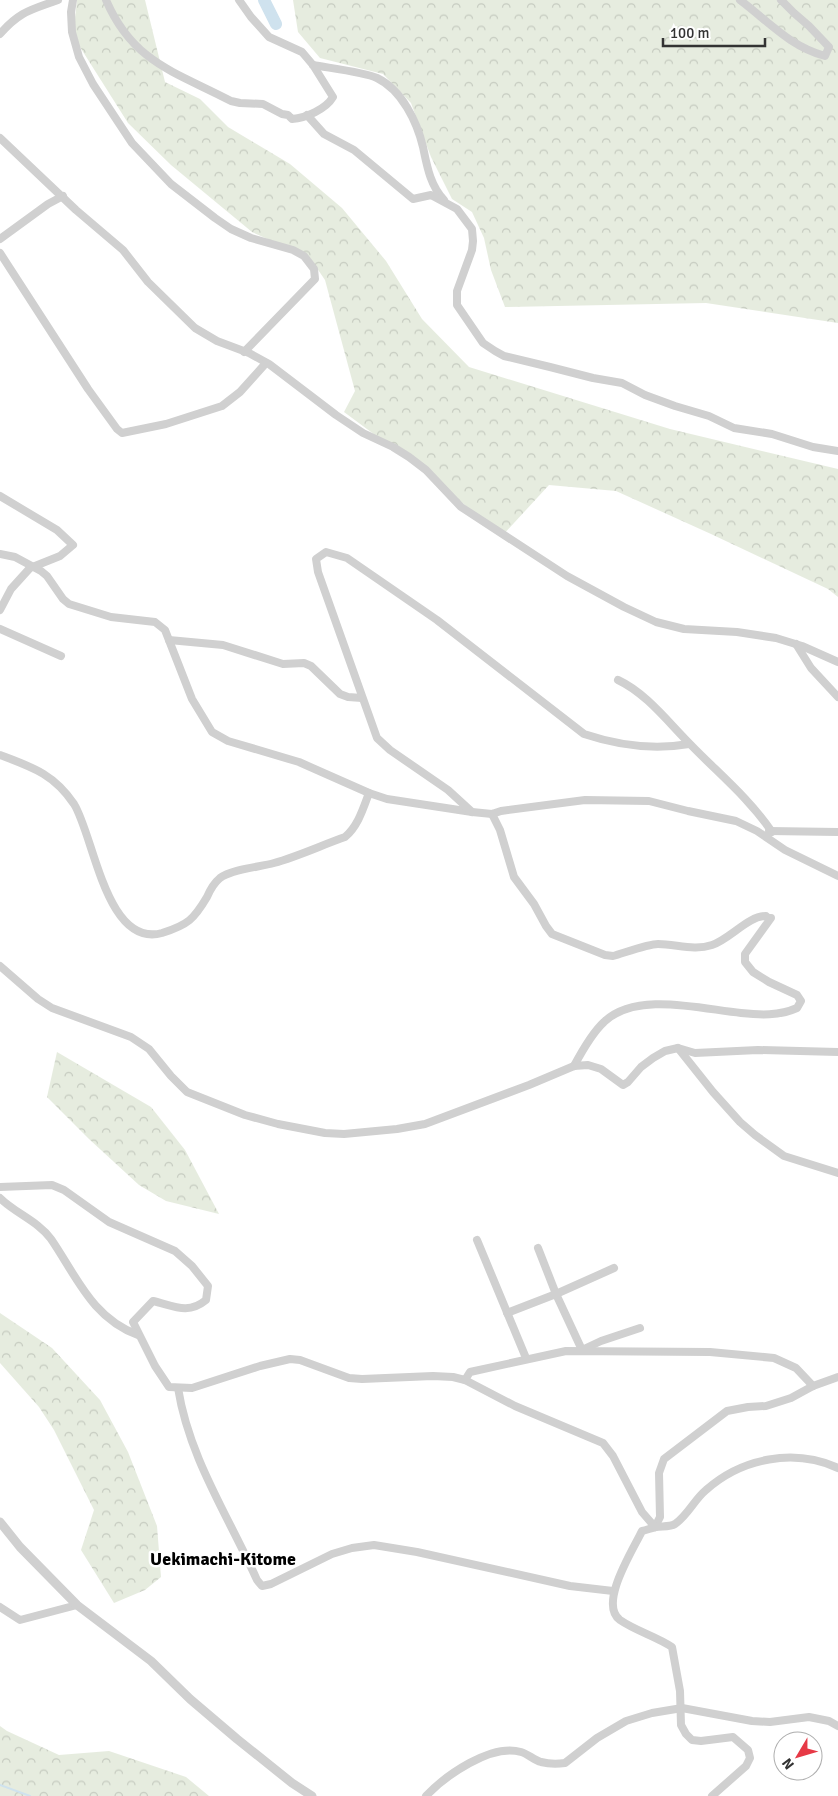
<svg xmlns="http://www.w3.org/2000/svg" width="838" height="1796" font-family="Signika,sans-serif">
<defs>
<pattern id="forest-crowns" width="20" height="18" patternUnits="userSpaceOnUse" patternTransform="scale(1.25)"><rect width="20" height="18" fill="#e6ecdf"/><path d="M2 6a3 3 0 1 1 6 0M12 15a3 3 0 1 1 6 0" fill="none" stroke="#c6cbc0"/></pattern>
</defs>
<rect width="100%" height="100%" fill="#fff"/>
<g fill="url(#forest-crowns)">
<path d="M77 0H145L165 82 200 99 228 127 290 164 342 208 386 261 422 319 469 367 670 429 838 469V597L828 589 711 534 616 491 549 485 502 536 429 475 344 412 355 391 325 280 310 258 252 232 171 165 128 123 73 36Z"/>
<path d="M293 0H838V323L706 303 505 307 491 270 484 238 472 212 452 199 431 157 411 103 383 74 320 58 298 32Z"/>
<path d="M57 1052 151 1107 185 1150 219 1214 166 1201 139 1185 89 1139 47 1097Z"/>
<path d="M0 1313 52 1348 100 1400 128 1452 157 1526 161 1577 145 1590 114 1603 81 1550 94 1510 54 1430 39 1407 0 1363Z"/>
<path d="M0 1726 7 1731 59 1755 109 1751 186 1777 209 1796H0Z"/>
</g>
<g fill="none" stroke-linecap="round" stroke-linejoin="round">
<path stroke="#cfe2ee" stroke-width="2" d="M0 1785 30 1796"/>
<path stroke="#cfe2ee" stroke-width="12" d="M264 0 276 24"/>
<g stroke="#d0d0d0" stroke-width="8">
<path d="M73 0 71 12 72 32 79 57 93 84 132 143 171 184 215 218 231 229 251 238 293 250 304 256 314 269 315 279 244 352"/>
<path d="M106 0C133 63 176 72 231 101L240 103 263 104 282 114 288 115 292 119C306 118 326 109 333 97L313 65 302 52 269 37 251 17 239 0"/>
<path d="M740 0C768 21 789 46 825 56L829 47 809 26 794 13 781 0"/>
<path d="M0 34C20 11 31 10 58 0"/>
<path d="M313 65C329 68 364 72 377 78 402 90 417 122 423 147 427 166 430 185 444 200"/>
<path d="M307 115 324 134 354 150 413 199 431 195 457 209 472 229 473 241 472 250 457 291V305L483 343 495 351 504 356 550 367 593 378 622 383 645 395 675 406 709 416 734 428 772 434 813 447 838 451"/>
<path d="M0 138 76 210 123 250 148 282 195 328 217 341 249 353 269 364 336 415 363 433 393 447 409 457 426 470 461 507 567 576 624 607 656 622 684 629 737 632 776 638 802 646 838 662"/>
<path d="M0 239 48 204 63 196"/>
<path d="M0 253 88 389 117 429 122 433 166 424 222 406 240 392 266 363"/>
<path d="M0 496 57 530 73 545 60 556 30 568 11 589 0 610"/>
<path d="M0 554 15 557 41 571 47 576 63 599 69 604 111 617 155 622 165 630 192 699 212 732 228 741 299 762 369 793 387 799 472 812 492 814 501 811 585 800 649 801 688 811 736 821 757 831 785 850 838 876"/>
<path d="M0 629 61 656"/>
<path d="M169 640 223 645 283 664 304 663 311 666 340 694 348 697 362 698"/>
<path d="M796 644 811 668 838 697"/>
<path d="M618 680C646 693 668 722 690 744 718 773 749 798 772 832"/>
<path d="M0 755C32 767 54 774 74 804 94 836 106 948 162 933 188 925 194 919 207 897 210 890 214 883 220 878 232 869 260 867 274 863 299 856 322 845 345 837 358 826 363 809 369 793"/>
<path d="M472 812 448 790 390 750 377 738 318 572 316 559 326 552 347 558 437 620 584 734C617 745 654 750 689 744"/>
<path d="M492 814 500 830 514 877 534 904 546 926 552 934 605 955 613 956C624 953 648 944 658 944 676 944 694 951 712 945 730 939 748 916 766 916L768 918H771L745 954V962L753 972 769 982 797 995 801 1001 797 1008C779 1016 760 1015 741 1013 701 1009 636 991 604 1022 592 1033 582 1051 574 1066"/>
<path d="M769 831 838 832"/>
<path d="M0 966 38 999 52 1008 131 1037 149 1049 171 1076 187 1092 245 1115 278 1124 325 1133 344 1134 397 1129 425 1124 529 1085 574 1066 588 1065 601 1069 623 1085 628 1082 641 1067 653 1058 665 1051 678 1048 695 1053 758 1050 838 1052"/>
<path d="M678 1048 713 1092 740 1122 755 1135 784 1156 838 1173"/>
<path d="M0 1187 52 1185 64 1190 109 1222 175 1251 192 1266 208 1286 206 1300C188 1315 174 1306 153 1301L133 1322 155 1366 169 1387 192 1388 260 1366 290 1359 300 1360 349 1378 362 1379 433 1376 453 1377 465 1380 515 1406 603 1443 613 1456 642 1512 655 1527"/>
<path d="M0 1198C15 1213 38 1221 51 1239 77 1277 92 1318 138 1335"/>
<path d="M477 1240 526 1358"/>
<path d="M538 1248 556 1294 582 1350"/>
<path d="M507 1313 556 1294 614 1268"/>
<path d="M584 1349 601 1341 640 1328"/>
<path d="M465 1380 470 1372 566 1351 710 1352 774 1358 796 1368 813 1386"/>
<path d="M178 1388C189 1458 229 1517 257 1580L262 1586 271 1584 332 1554 352 1548 374 1545 417 1552 570 1586 613 1591"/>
<path d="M655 1527 660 1517 659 1473 664 1459 727 1411 748 1407 766 1406 791 1398 813 1386 838 1377"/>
<path d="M0 1607 20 1620 77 1605"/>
<path d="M426 1796C445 1776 491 1743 521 1752 528 1754 534 1760 541 1762 549 1764 557 1764 565 1763L597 1738 626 1721 652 1713 682 1708 752 1721 770 1722 809 1717 829 1721 838 1726"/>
<path d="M712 1796 746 1766 750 1758 748 1750 733 1737 701 1741 692 1740 686 1734 681 1725 680 1691 672 1647C655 1636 636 1631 620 1620 598 1604 633 1550 642 1531 647 1530 651 1528 656 1527 662 1526 670 1527 675 1524 688 1515 694 1500 706 1490 742 1458 794 1448 838 1468"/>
</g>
<path stroke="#d0d0d0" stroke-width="9" d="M0 1522 20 1547 77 1605 151 1661 190 1699 237 1739 292 1783 312 1796"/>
</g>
<g text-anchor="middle" stroke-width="5" stroke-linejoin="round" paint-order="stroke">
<g font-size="18" font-weight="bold" fill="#000" stroke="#fff">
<text x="223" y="1565">Uekimachi-Kitome</text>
</g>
</g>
<g transform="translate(798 1756) rotate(232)"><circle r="24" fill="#ffffff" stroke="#adadad"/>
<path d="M0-4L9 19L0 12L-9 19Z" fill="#e63946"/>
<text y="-8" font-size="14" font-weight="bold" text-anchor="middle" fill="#333333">N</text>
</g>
<path d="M663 38v8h102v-8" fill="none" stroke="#333333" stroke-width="2.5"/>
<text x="670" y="38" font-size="15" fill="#333333" stroke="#ffffff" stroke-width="4" paint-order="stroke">100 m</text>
</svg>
